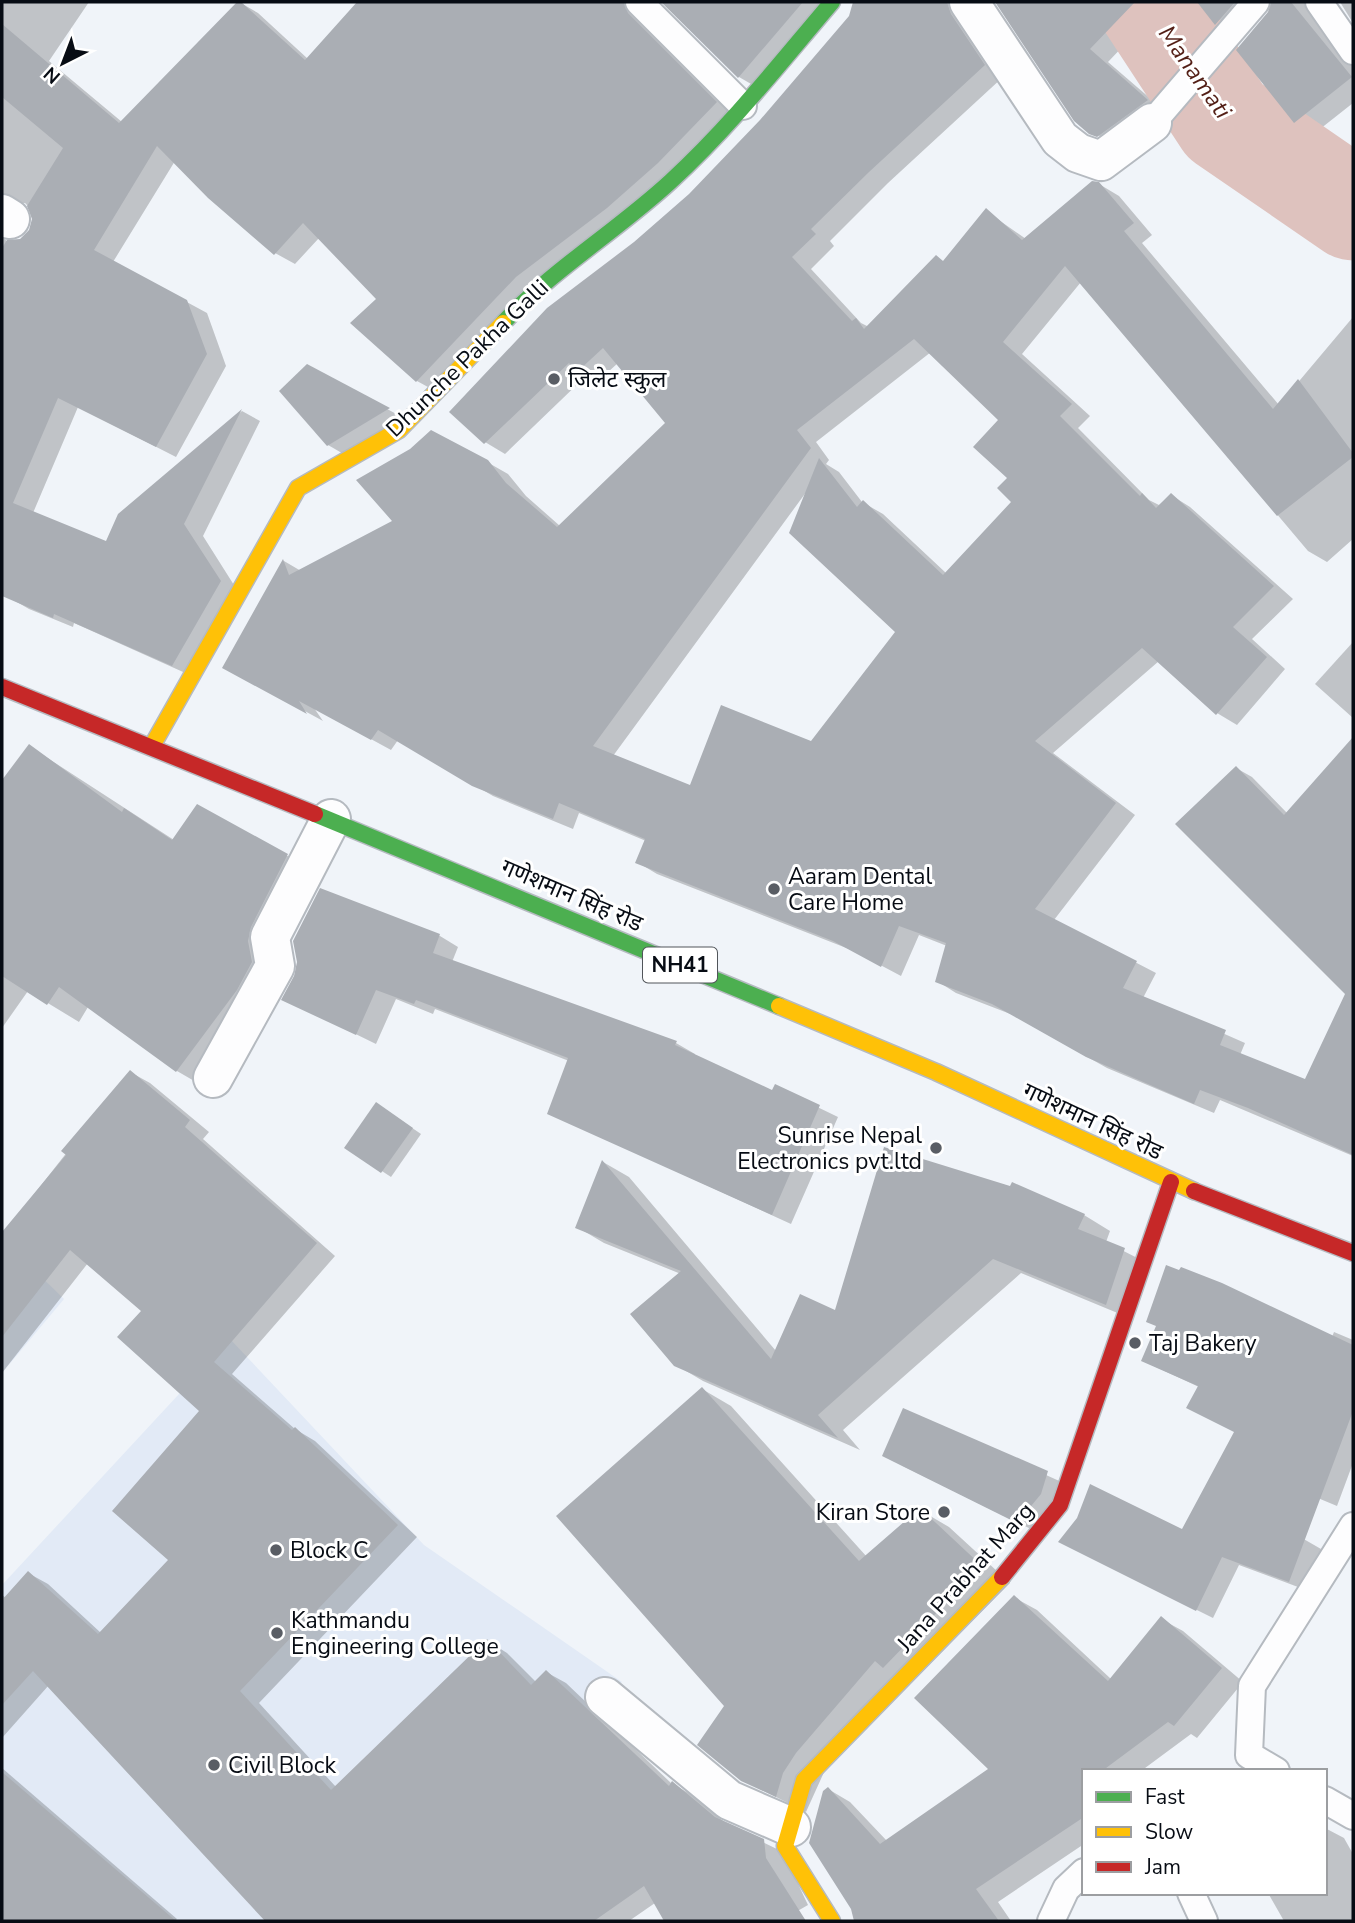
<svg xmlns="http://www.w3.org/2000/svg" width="1355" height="1923" font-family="'Nunito Sans','Noto Sans Devanagari',sans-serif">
<rect width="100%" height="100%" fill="#f0f4f9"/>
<g fill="#e2eaf6">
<path d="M2 1239 64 1299 2 1373Z"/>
<path d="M230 1339 424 1545 622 1682 402 1921H2V1585Z"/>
</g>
<g fill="#0003" fill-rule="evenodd">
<path d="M2 2H89L49 61 122 122 239 2 258 13 308 59 360 2H648L735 114 437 392 417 381 353 323 378 299 319 238 295 264 275 253 175 161 113 262 207 313 226 366 176 457 78 407 33 513 107 543 119 515 242 411 260 421 203 536 239 593 192 676 74 623 73 627 29 609 10 598 12 594 2 589V237L8 242 20 240 30 231 34 219 31 209 25 203 12 205 2 217Z"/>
<path d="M664 2H832L758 88 739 77Z"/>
<path d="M855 2H970L1003 77 888 183 830 241 834 246 811 269 861 323 869 327 936 257 944 262 986 211 1026 239 1099 184 1119 196 1152 235 1142 243 1279 405 1353 317V539L1327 562 1308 551 1081 282 1022 354 1090 416 1078 428 1149 500 1159 505 1171 495 1190 507 1293 599 1252 639 1285 669 1237 725 1217 713 1159 661 1053 753 1135 815 1054 920 1156 973 1143 998 1245 1043 1240 1055 1306 1081 1329 1033 1353 1045V1156L1220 1100 1214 1113 1107 1068 1013 1015 956 993 937 981 947 946 919 935 901 976 854 951 657 874 637 862 646 841 579 813 573 829 493 796 398 740 391 750 314 708 323 721 224 667 284 561 301 571 395 522 487 462 508 474 526 496 560 526 667 423 618 363 597 382 586 376 505 454 485 442 637 243 690 195 761 121 850 17ZM931 352 1001 420 1013 502 946 573 883 514 862 502 839 472 826 464 829 460 816 442ZM807 491 897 632 812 744 691 788 613 756Z"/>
<path d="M997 2H1165L1108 62 1166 112 1118 146 1098 135 1075 120Z"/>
<path d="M1183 2H1267L1219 38 1199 26Z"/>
<path d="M1272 2H1328L1353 64V103L1315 133 1295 122 1238 50 1270 12Z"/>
<path d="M1340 2H1353V23Z"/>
<path d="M308 366 389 410 407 420 347 456 328 445Z"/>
<path d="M1353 642V718L1315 684Z"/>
<path d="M1353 740V1000L1177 824 1236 768 1252 777 1287 813Z"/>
<path d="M29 746 174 840 198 806 318 873 208 1089 177 1071 88 1007 79 1022 28 991 2 1028V781Z"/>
<path d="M321 891 440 936 458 947 452 962 676 1043 695 1054 694 1056 773 1093 776 1087 838 1117 791 1224 549 1113 569 1061 435 1009 433 1014 396 999 376 1044 284 999 296 976Z"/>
<path d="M130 1072 150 1083 209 1132 203 1139 335 1256 232 1374 295 1429 315 1441 417 1537 259 1703 336 1787 488 1641 507 1653 536 1682 546 1672 566 1683 671 1783 692 1795 728 1825 783 1852 808 1905 780 1921H666L655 1903 629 1921H267L49 1685 2 1738V1595L6 1598 28 1573 48 1584 101 1633 171 1560 202 1411 143 1310 88 1263 2 1373V1235Z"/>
<path d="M386 1110 421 1134 391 1177 347 1148Z"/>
<path d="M603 1162 629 1177 776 1351 836 1312 1084 1215 1110 1231 1106 1242 1151 1265 1132 1319 1021 1273 843 1430 860 1450 703 1381 676 1365 681 1274 604 1243 577 1227Z"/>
<path d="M1334 1332 1353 1340V1463L1337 1506 1313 1496 1295 1534 1321 1549 1306 1590 1239 1565 1213 1618 1060 1542 1183 1532 1236 1432 1199 1387 1143 1361 1332 1337Z"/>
<path d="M702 1389 731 1406 867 1557 920 1510 949 1527 1010 1583 825 1770 806 1812 742 1780 726 1705Z"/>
<path d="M904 1411 1066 1484 1037 1532 903 1466Z"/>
<path d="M1015 1598 1037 1610 1111 1679 1161 1619 1183 1631 1243 1682 1197 1738 1191 1734 1141 1771H1084V1844L998 1902 1011 1921H855L828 1789 850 1802 887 1841 990 1770Z"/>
<path d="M2 1768 177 1919 175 1921H2Z"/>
<path d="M1325 1828 1344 1838 1353 1854V1921H1284L1268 1893H1325Z"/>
</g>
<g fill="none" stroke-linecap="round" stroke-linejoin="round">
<path stroke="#dec2be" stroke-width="103" d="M1147 2 1225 121 1353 209"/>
</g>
<g fill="#aaaeb4" fill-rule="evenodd">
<path d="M237 2H241L305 60 357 2H624L628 13 717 102 658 163 607 208 516 277 416 382 350 323 376 299 303 223 274 255 208 198 157 146 94 250 187 300 207 354 156 447 58 398 13 503 106 541 118 514 242 409 184 524 221 581 172 666 54 614 53 618 2 596V248L7 240 20 239 29 230 32 219 27 206 63 148 2 97V24L119 123Z"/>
<path d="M661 2H803L738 78Z"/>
<path d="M853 2H947L951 14 985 65 869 172 811 229 816 234 792 257 852 321 856 318 864 329 936 255 943 261 986 208 1022 240 1092 181 1099 182 1134 223 1124 231 1273 409 1298 379 1353 453V457L1277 516 1065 266 1003 342 1072 404 1060 416 1140 496 1142 493 1156 508 1171 493 1274 586 1233 627 1267 657 1216 715 1142 648 1035 741 1116 803 1035 909 1137 961 1123 988 1226 1030 1220 1045 1305 1079 1345 994 1175 824 1236 766 1284 815 1353 737V1155L1248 1108 1200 1090 1194 1104 1086 1057 992 1004 935 982 946 943 899 926 881 967 833 941 635 863 645 839 559 803 553 819 472 786 378 730 371 740 299 701 307 714 222 668 283 559 289 575 392 521 356 480 410 449 431 430 488 460 506 483 557 527 665 423 603 348 577 372 569 363 484 444 449 412 547 308 634 242 689 194 760 120 849 16ZM914 339 998 420 973 447 1007 478 997 488 1011 502 943 575 863 500 857 507 819 458 789 533 895 632 811 741 721 705 690 785 593 746 811 448 797 430Z"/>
<path d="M995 2H1135L1090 49 1148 100 1097 137 1089 134 1074 121Z"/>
<path d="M1197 2H1235L1215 25Z"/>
<path d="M1271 2H1291L1352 77 1294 123 1236 50 1268 12Z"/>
<path d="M307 364 390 408 327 446 279 391Z"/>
<path d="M29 744 122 812 124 808 172 840 197 804 288 854 251 927 248 941 252 962 237 990 176 1072 59 987 47 1005 2 976V780Z"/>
<path d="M320 888 440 934 433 953 677 1041 675 1045 772 1090 775 1084 820 1105 772 1215 547 1114 568 1058 416 1000 414 1004 376 990 356 1035 281 1000 294 976 297 962 293 941Z"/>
<path d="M130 1070 190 1120 185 1127 317 1243 214 1362 292 1430 295 1427 398 1525 240 1691 331 1790 487 1639 531 1685 546 1670 669 1786 672 1781 715 1817 764 1839 766 1858 806 1921H664L644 1886 594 1921H265L33 1671 2 1705V1600L28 1571 98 1634 168 1560 112 1511 199 1411 117 1337 141 1311 70 1250 2 1337V1232L66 1155 61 1151Z"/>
<path d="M376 1102 413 1128 381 1173 344 1148Z"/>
<path d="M884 1147 1010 1186 1012 1182 1085 1214 1078 1229 1125 1248 1106 1305 993 1259 818 1415 838 1438 674 1366 630 1314 681 1271 575 1228 602 1160 771 1359 800 1294 835 1310Z"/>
<path d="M1166 1265 1179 1270 1181 1267 1222 1283 1353 1345V1411L1289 1582 1222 1557 1196 1611 1058 1542 1077 1518 1090 1484 1182 1529 1234 1432 1186 1408 1198 1386 1141 1361 1156 1326 1146 1322Z"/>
<path d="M702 1387 859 1561 920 1508 982 1566 883 1668 875 1661 796 1753 783 1773 776 1797 741 1781 697 1745 724 1706 556 1516Z"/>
<path d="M903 1408 1048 1471 1041 1494 1017 1523 882 1456Z"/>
<path d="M1014 1595 1108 1681 1161 1616 1222 1668 1174 1726 1168 1722 1102 1771H1084V1817L976 1889 999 1921H854L851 1909 809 1843 823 1791 828 1787 880 1844 988 1769 914 1698Z"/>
<path d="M2 1772 176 1921H2Z"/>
</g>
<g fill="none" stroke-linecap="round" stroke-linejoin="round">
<g stroke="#b5bac0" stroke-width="30">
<g id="lane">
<path d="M639 2 743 106"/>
<path d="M1319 2 1353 51"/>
<path d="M1152 123 1256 2"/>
<path d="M1276 1771 1249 1755 1252 1686 1353 1526"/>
<path d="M1325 1800 1353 1816"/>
<path d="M1191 1893 1204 1921"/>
<path d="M1051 1921 1066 1889 1084 1872"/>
</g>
</g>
<g stroke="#b5bac0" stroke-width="42">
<g id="street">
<path d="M969 2 1060 139 1078 153 1101 161 1152 123"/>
<path d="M2 214 10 219"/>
<path d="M213 1078 275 966 270 937 331 819"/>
<path d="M605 1697 729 1800 791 1827"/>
</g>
</g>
<g stroke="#b5bac0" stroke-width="19">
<g id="fast">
<path d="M503 323C553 269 617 231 671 181 730 127 780 63 832 2"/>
<path d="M315 814 779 1006"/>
</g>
</g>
<g stroke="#b5bac0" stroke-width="19">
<g id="slow">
<path d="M152 746 298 488 399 430 503 323"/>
<path d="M779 1006 936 1072 1194 1191"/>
<path d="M832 1921 785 1846 804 1780 1002 1577"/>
</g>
</g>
<g stroke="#b5bac0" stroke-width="19">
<g id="jam">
<path d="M2 687 315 814"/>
<path d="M1194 1191 1353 1253"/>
<path d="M1002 1577 1060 1505 1171 1182"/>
</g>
</g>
<use href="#lane" stroke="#fdfdfe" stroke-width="26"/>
<use href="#street" stroke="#fdfdfe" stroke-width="38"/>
<use href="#fast" stroke="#4caf50" stroke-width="16"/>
<use href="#slow" stroke="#ffc107" stroke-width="16"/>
<use href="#jam" stroke="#c62828" stroke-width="16"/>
</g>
<g fill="#595d64" stroke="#fff" stroke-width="2.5">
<circle cx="554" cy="379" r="7"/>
<circle cx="774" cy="889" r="7"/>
<circle cx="936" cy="1148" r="7"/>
<circle cx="1135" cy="1343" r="7"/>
<circle cx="944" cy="1512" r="7"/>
<circle cx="276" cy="1550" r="7"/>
<circle cx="277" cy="1633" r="7"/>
<circle cx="214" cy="1765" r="7"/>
</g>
<g text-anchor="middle" stroke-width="6" stroke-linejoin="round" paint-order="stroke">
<rect fill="#fff" stroke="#51555a" stroke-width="2" x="643" y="947.5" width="74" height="35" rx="5"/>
<g font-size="21" font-weight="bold" fill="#070c14">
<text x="680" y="972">NH41</text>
</g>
<g font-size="23" fill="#070c14" stroke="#fff">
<text transform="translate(467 358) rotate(-44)" y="8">Dhunche Pakha Galli</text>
<text transform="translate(572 895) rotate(23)" y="8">गणेशमान सिंह रोड</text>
<text transform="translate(1093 1121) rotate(25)" y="8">गणेशमान सिंह रोड</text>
<text transform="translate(965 1577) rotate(-48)" y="8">Jana Prabhat Marg</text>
</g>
<g font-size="23" fill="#070c14" stroke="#fff" text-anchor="start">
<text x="568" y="387">जिलेट स्कुल</text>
<text x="788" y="884">Aaram Dental<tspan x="788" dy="26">Care Home</tspan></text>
<text x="922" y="1143" text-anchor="end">Sunrise Nepal<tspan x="922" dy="26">Electronics pvt.ltd</tspan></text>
<text x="1149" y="1351">Taj Bakery</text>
<text x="930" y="1520" text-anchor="end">Kiran Store</text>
<text x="290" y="1558">Block C</text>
<text x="291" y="1628">Kathmandu<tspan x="291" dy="26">Engineering College</tspan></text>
<text x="228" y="1773">Civil Block</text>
</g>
<g font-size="24" font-style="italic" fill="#531f16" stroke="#fff">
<text transform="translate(1195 72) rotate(55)" y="8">Manamati</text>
</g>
</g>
<rect width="1355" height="1923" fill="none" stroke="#070c14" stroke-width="7"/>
<rect x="1082" y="1769" width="245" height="126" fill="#ffffff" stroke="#9c9ea1" stroke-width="2"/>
<rect x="1096" y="1792" width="35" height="10" fill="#4caf50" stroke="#9c9ea1" stroke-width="2"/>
<text x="1145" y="1804" font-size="21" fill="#070c14">Fast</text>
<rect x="1096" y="1827" width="35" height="10" fill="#ffc107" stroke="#9c9ea1" stroke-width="2"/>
<text x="1145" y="1839" font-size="21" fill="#070c14">Slow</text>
<rect x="1096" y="1862" width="35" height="10" fill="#c62828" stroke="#9c9ea1" stroke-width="2"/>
<text x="1145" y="1874" font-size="21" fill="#070c14">Jam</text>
<g transform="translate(63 63) rotate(222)" stroke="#ffffff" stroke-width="5" paint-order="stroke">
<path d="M0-5L12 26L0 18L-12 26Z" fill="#070c14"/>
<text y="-10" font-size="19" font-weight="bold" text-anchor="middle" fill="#070c14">N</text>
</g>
</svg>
